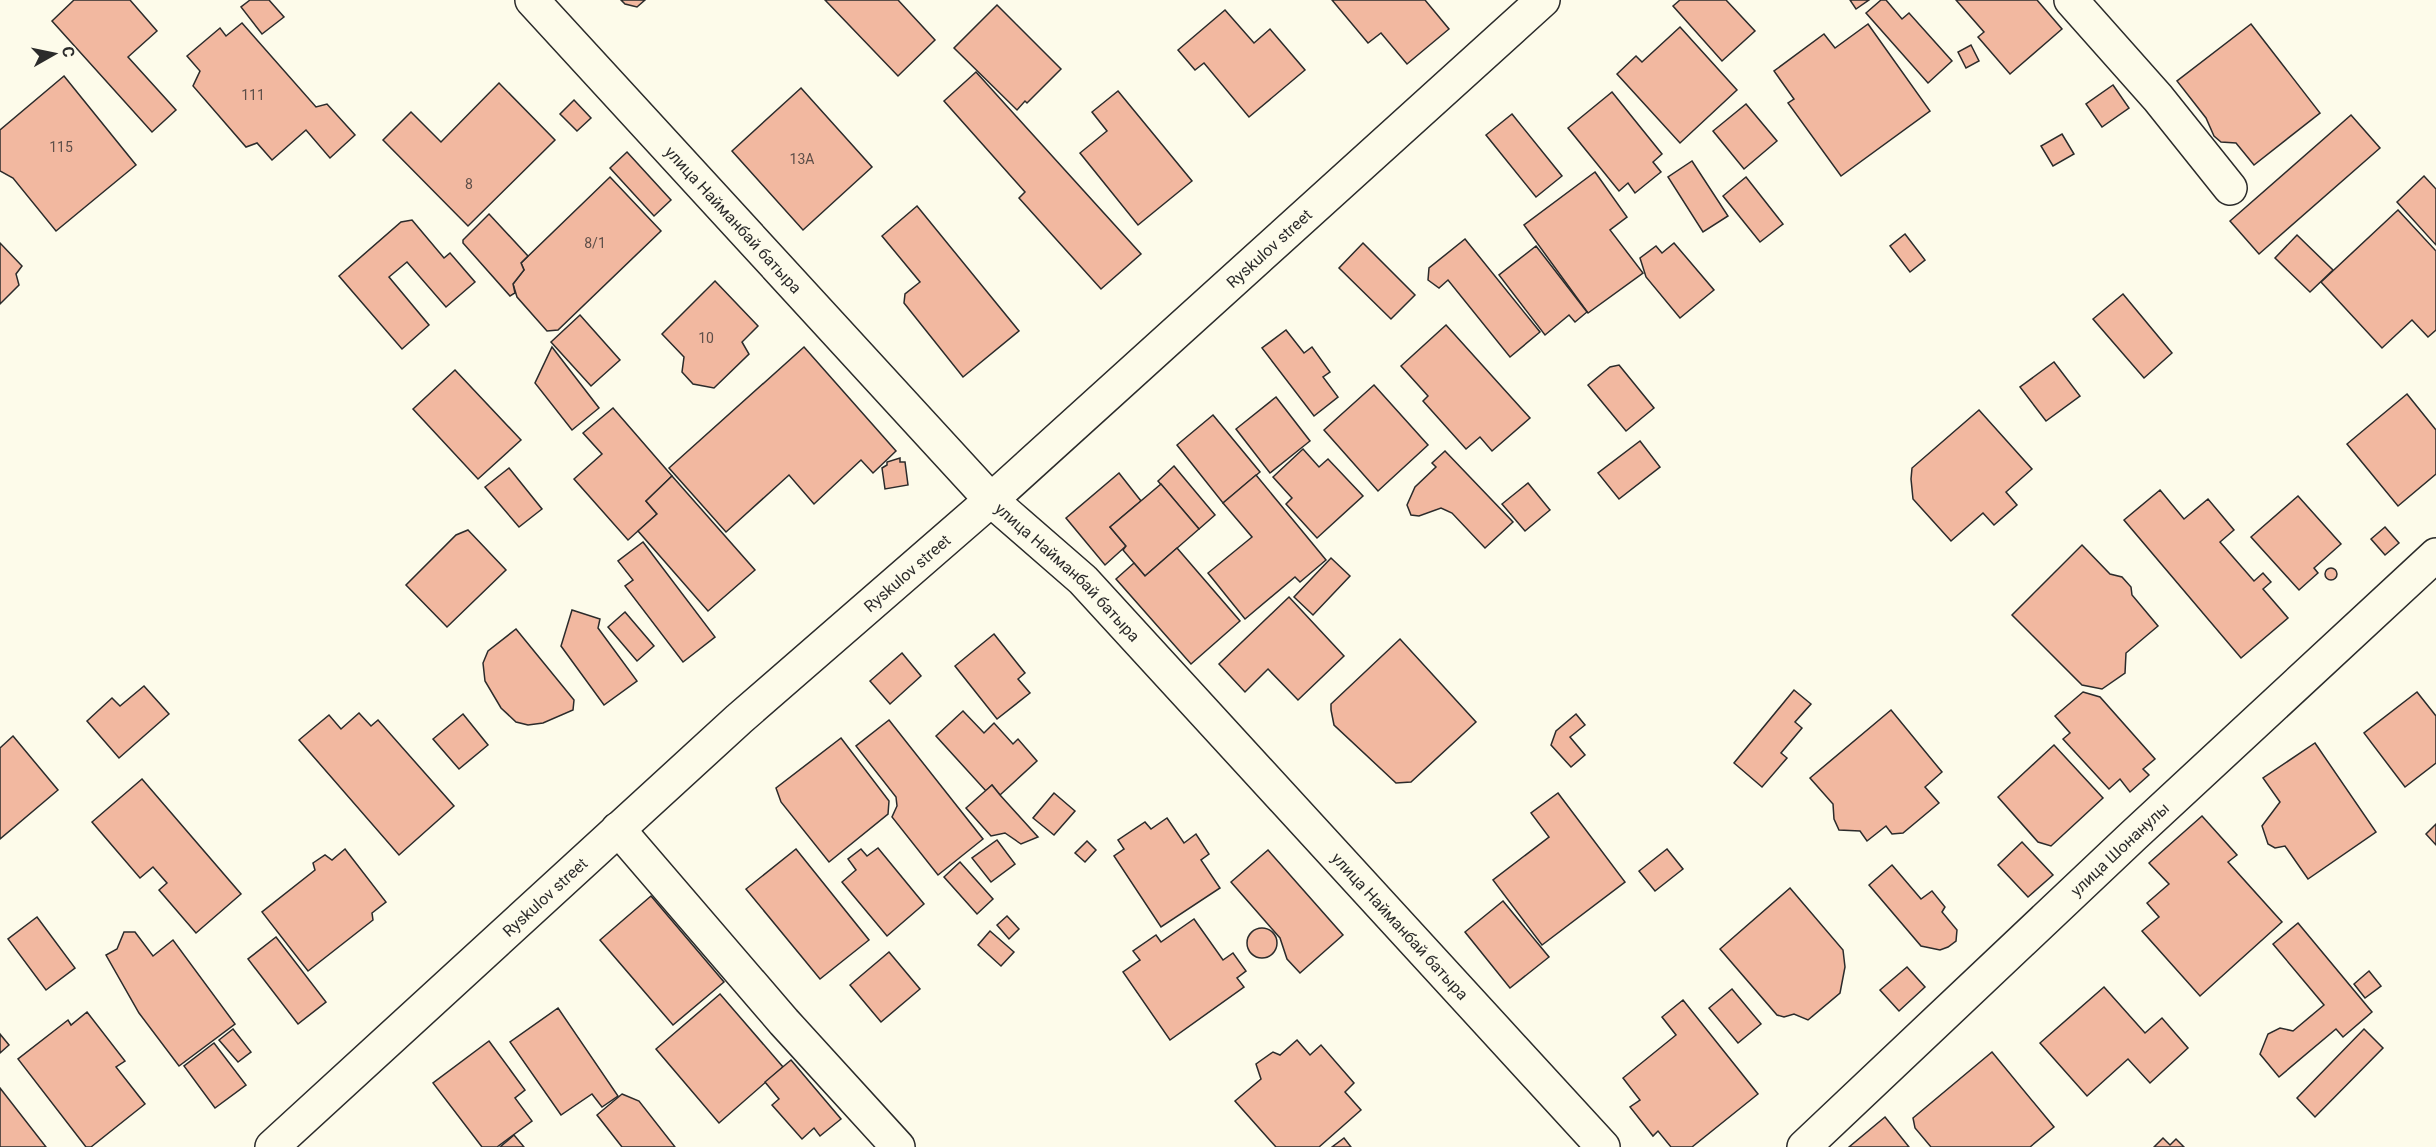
<svg xmlns="http://www.w3.org/2000/svg" width="2436" height="1147" font-family="Roboto,sans-serif">
<rect width="100%" height="100%" fill="#fdfbea"/>
<g fill="#f2b8a0" stroke="#2b2b2b" stroke-width="1.5">
<path d="M74 0H130L157 31 128 57 176 110 152 132 52 21Z"/>
<path d="M250 0H269L284 17 262 34 241 7Z"/>
<path d="M621 0H645L637 7 625 4Z"/>
<path d="M825 0H898L935 40 898 76Z"/>
<path d="M1332 0H1425L1449 29 1407 64 1381 33 1368 43Z"/>
<path d="M1680 0H1726L1755 31 1722 61 1673 6Z"/>
<path d="M1850 0H1869L1856 9Z"/>
<path d="M1881 0H1886L1902 19 1909 13 1952 61 1928 83 1866 13Z"/>
<path d="M1956 0H2037L2062 29 2010 74 1978 37 1984 32Z"/>
<path d="M997 5 1061 69 1027 103 1025 101 1017 110 954 48Z"/>
<path d="M1225 10 1254 43 1270 29 1305 70 1249 117 1204 63 1195 70 1178 50Z"/>
<path d="M242 23 316 107 327 104 355 135 330 158 306 130 272 160 257 143 246 147 193 86 200 71 187 56 220 28 226 36Z"/>
<path d="M1868 24 1930 111 1841 176 1788 103 1794 99 1774 71 1824 34 1835 48Z"/>
<path d="M2251 24 2320 113 2254 165 2236 143 2221 142 2214 136 2206 118 2177 81Z"/>
<path d="M1680 27 1737 90 1680 143 1617 74 1636 56 1642 62Z"/>
<path d="M1971 45 1979 61 1966 68 1958 52Z"/>
<path d="M976 72 1141 254 1101 289 1019 198 1025 192 944 101Z"/>
<path d="M64 76 136 165 56 231 13 178 0 171V130Z"/>
<path d="M499 83 555 140 468 226 383 140 411 112 441 142Z"/>
<path d="M2113 85 2129 108 2102 127 2086 104Z"/>
<path d="M801 88 872 167 803 230 732 151Z"/>
<path d="M1118 91 1192 181 1138 225 1080 153 1107 131 1092 112Z"/>
<path d="M1612 92 1662 154 1653 162 1661 172 1635 193 1628 183 1619 191 1568 128Z"/>
<path d="M574 100 591 118 577 131 560 114Z"/>
<path d="M1746 104 1777 141 1744 169 1713 131Z"/>
<path d="M1512 114 1562 176 1536 197 1486 135Z"/>
<path d="M2351 115 2380 148 2259 254 2230 221Z"/>
<path d="M2062 134 2074 154 2053 166 2041 146Z"/>
<path d="M627 152 671 200 654 216 610 168Z"/>
<path d="M1692 161 1728 216 1703 232 1668 177Z"/>
<path d="M1595 172 1627 217 1610 230 1643 273 1588 313 1524 225Z"/>
<path d="M2424 176 2436 189V245L2397 202Z"/>
<path d="M610 177 661 231 558 330 547 331 517 297 513 284 524 270 521 263Z"/>
<path d="M1746 177 1783 224 1760 242 1723 196Z"/>
<path d="M917 206 1019 331 963 377 904 303 905 294 920 282 882 236Z"/>
<path d="M2398 210 2436 251V330L2428 337 2412 320 2382 348 2321 282Z"/>
<path d="M489 214 528 256 521 263 524 270 513 284 515 293 510 296 463 243V240Z"/>
<path d="M412 220 444 258 450 253 475 282 446 307 407 262 389 277 429 325 402 349 339 276 401 222Z"/>
<path d="M1905 234 1925 260 1910 272 1890 246Z"/>
<path d="M2297 235 2333 270 2310 292 2275 258Z"/>
<path d="M1465 239 1540 332 1510 357 1448 280 1439 288 1428 280 1429 268Z"/>
<path d="M0 243 22 266 16 274 19 285 0 304Z"/>
<path d="M1363 243 1415 295 1391 319 1339 268Z"/>
<path d="M1674 243 1714 290 1680 318 1646 277 1640 258 1656 246 1662 253Z"/>
<path d="M1536 246 1587 312 1575 322 1569 315 1545 335 1499 275Z"/>
<path d="M715 281 758 326 742 342 749 354 714 388 693 384 682 372 684 357 662 334Z"/>
<path d="M2123 294 2172 353 2144 378 2093 319Z"/>
<path d="M580 315 620 360 591 386 551 342Z"/>
<path d="M1446 325 1530 418 1492 451 1480 437 1466 449 1423 401 1428 396 1401 366Z"/>
<path d="M1286 330 1304 353 1312 347 1330 372 1323 377 1338 397 1314 416 1262 348Z"/>
<path d="M552 347 599 408 572 430 535 383Z"/>
<path d="M804 347 896 451 873 473 861 460 814 504 789 475 726 532 669 468Z"/>
<path d="M2054 362 2080 396 2046 421 2020 387Z"/>
<path d="M1619 365 1654 408 1626 431 1588 385 1610 367Z"/>
<path d="M455 370 521 440 478 479 413 409Z"/>
<path d="M1374 385 1428 445 1378 491 1324 430Z"/>
<path d="M2407 394 2436 430V474L2398 506 2347 444Z"/>
<path d="M1276 397 1310 441 1270 473 1236 429Z"/>
<path d="M613 408 672 476 646 501 657 514 628 540 574 479 602 454 583 433Z"/>
<path d="M1979 410 2032 469 2006 492 2017 505 1994 525 1983 513 1951 541 1913 499 1911 479 1912 468Z"/>
<path d="M1213 415 1260 472 1223 503 1177 445Z"/>
<path d="M1640 441 1660 467 1619 499 1598 473Z"/>
<path d="M1303 449 1319 467 1328 459 1363 496 1317 538 1286 504 1292 498 1273 477Z"/>
<path d="M1445 451 1513 522 1485 548 1452 513 1441 508 1419 516 1411 515 1407 505 1415 487 1436 467 1432 463Z"/>
<path d="M900 458V462H905L908 485 885 489 882 468 887 465V462Z"/>
<path d="M1174 466 1215 515 1199 529 1158 481Z"/>
<path d="M509 468 542 509 519 527 485 487Z"/>
<path d="M1119 473 1141 501 1110 527 1126 546 1105 565 1066 518Z"/>
<path d="M1256 475 1326 560 1300 582 1295 577 1245 619 1208 573 1252 537 1223 503Z"/>
<path d="M672 476 755 570 708 611 638 531 657 514 646 501Z"/>
<path d="M1528 483 1550 510 1525 531 1502 504Z"/>
<path d="M1161 484 1199 529 1145 576 1123 550 1126 546 1110 527Z"/>
<path d="M2160 490 2184 519 2208 499 2234 530 2220 542 2254 581 2263 573 2271 582 2263 589 2288 618 2241 658 2124 520Z"/>
<path d="M2298 496 2341 544 2314 568 2318 573 2299 590 2251 537Z"/>
<path d="M2385 527 2399 543 2385 555 2371 539Z"/>
<path d="M468 530 506 570 447 627 406 585 456 535Z"/>
<path d="M643 542 715 637 683 662 625 586 633 580 618 561Z"/>
<path d="M2082 545 2110 574 2122 577 2131 587 2132 595 2158 626 2126 653 2125 673 2102 689 2082 685 2012 615Z"/>
<path d="M1177 548 1240 621 1191 664 1116 579 1134 563 1145 576Z"/>
<path d="M1331 558 1350 576 1313 615 1294 597Z"/>
<circle cx="2331" cy="574" r="6"/>
<path d="M1289 597 1344 656 1298 700 1268 669 1245 692 1219 664Z"/>
<path d="M572 610 600 619 598 628 637 681 604 705 561 646Z"/>
<path d="M625 612 654 646 637 661 608 627Z"/>
<path d="M516 629 574 700 573 710 543 723 528 725 516 722 501 708 485 681 483 663 488 651Z"/>
<path d="M994 634 1025 673 1018 679 1030 693 997 719 955 666Z"/>
<path d="M1400 639 1476 722 1411 782 1396 783 1334 725 1331 710V704Z"/>
<path d="M902 653 921 676 890 704 870 681Z"/>
<path d="M144 686 169 714 119 758 87 721 112 698 120 706Z"/>
<path d="M1794 690 1811 704 1795 722 1802 728 1781 753 1787 758 1762 787 1734 763Z"/>
<path d="M2083 692 2100 697 2155 759 2143 769 2149 775 2130 792 2120 779 2109 789 2063 739 2070 733 2055 716Z"/>
<path d="M2417 692 2436 716V763L2405 787 2364 733Z"/>
<path d="M1891 710 1942 772 1925 787 1939 803 1903 833 1892 834 1886 826 1867 841 1860 831 1839 830 1834 819 1833 804 1810 778Z"/>
<path d="M963 711 984 733 994 723 1013 744 1018 739 1037 761 1000 795 992 785 986 791 936 736Z"/>
<path d="M359 713 371 726 378 720 454 806 399 855 299 740 329 715 341 729Z"/>
<path d="M463 714 488 745 459 769 433 739Z"/>
<path d="M1576 714 1585 725 1570 737 1585 755 1571 767 1551 745 1556 731Z"/>
<path d="M889 720 983 839 938 875 892 817 897 806 896 797 856 746Z"/>
<path d="M13 736 58 790 0 839V748Z"/>
<path d="M841 738 889 801 888 814 829 862 781 802 776 788Z"/>
<path d="M2315 743 2376 832 2308 879 2285 846 2275 848 2268 844 2262 826 2280 802 2263 778Z"/>
<path d="M2054 745 2103 798 2051 846 2038 842 1998 797Z"/>
<path d="M142 779 241 894 196 933 159 890 167 883 153 867 140 878 92 822Z"/>
<path d="M992 785 1000 795 1038 837 1021 844 1005 833 991 836 966 808Z"/>
<path d="M1054 793 1075 811 1054 835 1033 818Z"/>
<path d="M1558 793 1625 882 1542 945 1493 880 1549 837 1531 813Z"/>
<path d="M2202 816 2237 855 2228 862 2282 922 2200 996 2142 931 2159 917 2147 903 2169 884 2149 863Z"/>
<path d="M1167 818 1184 843 1196 834 1209 854 1201 860 1220 888 1161 927 1114 856 1124 849 1118 840 1145 822 1151 829Z"/>
<path d="M2436 824V845L2426 834Z"/>
<path d="M997 840 1015 864 991 882 972 858Z"/>
<path d="M1087 841 1096 850 1085 862 1075 853Z"/>
<path d="M2022 842 2053 875 2028 897 1998 865Z"/>
<path d="M878 848 924 904 887 936 842 882 856 870 848 859 861 849 867 856Z"/>
<path d="M345 849 386 902 372 913 373 920 308 971 262 912 315 870 313 863 325 855 332 860Z"/>
<path d="M796 849 869 940 820 979 746 889Z"/>
<path d="M1667 849 1683 869 1655 891 1639 871Z"/>
<path d="M1268 850 1343 935 1300 973 1287 959 1280 938 1231 882Z"/>
<path d="M960 862 993 899 977 914 944 877Z"/>
<path d="M1892 865 1921 899 1932 891 1945 907 1942 912 1957 930 1956 941 1948 947 1940 950 1921 946 1869 885Z"/>
<path d="M1790 888 1843 950 1845 967 1840 993 1808 1020 1794 1014 1784 1017 1777 1015 1720 949Z"/>
<path d="M651 896 724 982 673 1025 600 940Z"/>
<path d="M1503 901 1549 957 1510 988 1465 932Z"/>
<path d="M1007 916 1019 929 1009 939 997 925Z"/>
<path d="M37 917 75 968 46 990 8 939Z"/>
<path d="M1194 919 1223 960 1233 953 1246 971 1237 978 1244 987 1170 1040 1123 972 1140 960 1133 951 1156 935 1161 942Z"/>
<path d="M2298 923 2372 1012 2343 1037 2336 1029 2279 1077 2260 1054 2268 1034 2280 1028 2293 1031 2324 1005 2273 944Z"/>
<circle cx="1262" cy="943" r="15"/>
<path d="M990 931 1014 952 1001 966 978 945Z"/>
<path d="M124 932H135L153 956 173 940 235 1024 179 1066 139 1013 106 955 117 949Z"/>
<path d="M276 937 326 1002 298 1024 248 959Z"/>
<path d="M889 952 920 989 881 1022 850 985Z"/>
<path d="M1907 967 1925 987 1899 1011 1880 990Z"/>
<path d="M2369 971 2381 986 2365 998 2354 984Z"/>
<path d="M2104 987 2145 1033 2162 1018 2188 1048 2150 1083 2128 1059 2087 1096 2040 1043Z"/>
<path d="M1732 989 1761 1024 1738 1043 1709 1008Z"/>
<path d="M720 994 783 1067 719 1123 656 1049Z"/>
<path d="M1683 1000 1758 1094 1692 1147H1671L1658 1131 1653 1136 1630 1107 1640 1100 1623 1078 1676 1035 1662 1017Z"/>
<path d="M558 1008 618 1096 602 1107 592 1094 561 1115 510 1042Z"/>
<path d="M87 1012 125 1061 116 1067 145 1104 91 1147H86L18 1059 68 1020 71 1025Z"/>
<path d="M233 1029 251 1052 238 1062 219 1040Z"/>
<path d="M2364 1029 2383 1048 2315 1117 2297 1098Z"/>
<path d="M0 1034 9 1045 0 1053Z"/>
<path d="M1297 1040 1310 1055 1321 1045 1354 1083 1345 1092 1361 1110 1319 1147H1276L1235 1101 1261 1079 1256 1064 1273 1052 1280 1055Z"/>
<path d="M489 1041 525 1090 515 1098 532 1121 497 1147H482L433 1083Z"/>
<path d="M214 1043 246 1085 215 1108 184 1066Z"/>
<path d="M1992 1052 2054 1127 2030 1147H1931L1915 1128 1913 1118Z"/>
<path d="M791 1060 841 1119 820 1136 814 1128 802 1139 772 1105 779 1099 765 1082Z"/>
<path d="M0 1088 46 1147H0Z"/>
<path d="M622 1094 639 1101 675 1147H622L597 1115Z"/>
<path d="M1885 1117 1909 1147H1849Z"/>
<path d="M514 1135 524 1147H500Z"/>
<path d="M1344 1138 1351 1147H1332Z"/>
<path d="M2163 1138 2170 1145 2176 1139 2184 1147H2154Z"/>
</g>
<g fill="none" stroke-linecap="round" stroke-linejoin="round">
<g stroke="#2b2b2b" stroke-width="36">
<g id="street">
<path d="M2071 0 2158 98 2230 188"/>
<path d="M618 829 784 1022 898 1147"/>
<path id="s1" d="M272 1147 739 719 991 500"/>
<path id="s2" d="M1804 1147 2133 836 2436 555"/>
</g>
</g>
<g stroke="#2b2b2b" stroke-width="36">
<g id="secondary">
<path id="s3" d="M532 0 991 500 1083 580 1603 1147"/>
<path id="s4" d="M991 500 1543 0"/>
</g>
</g>
<use href="#street" stroke="#fdfbea" stroke-width="33"/>
<use href="#secondary" stroke="#fdfbea" stroke-width="33"/>
</g>
<g text-anchor="middle" stroke-width="4.5" stroke-linejoin="round" paint-order="stroke">
<g font-size="14" fill="#5d4e48">
<text x="253" y="100">111</text>
<text x="61" y="152">115</text>
<text x="802" y="164">13А</text>
<text x="469" y="189">8</text>
<text x="595" y="248">8/1</text>
<text x="706" y="343">10</text>
</g>
<g font-size="16" fill="#2b2b2b" stroke="#fdfbea">
<text dy="6" stroke="none"><textPath href="#s3" startOffset="298">улица Найманбай батыра</textPath></text>
<text dy="6" stroke="none"><textPath href="#s4" startOffset="375">Ryskulov street</textPath></text>
<text dy="6" stroke="none"><textPath href="#s1" startOffset="856">Ryskulov street</textPath></text>
<text dy="6" stroke="none"><textPath href="#s3" startOffset="784">улица Найманбай батыра</textPath></text>
<text dy="6" stroke="none"><textPath href="#s2" startOffset="434">улица Шонанулы</textPath></text>
<text dy="6" stroke="none"><textPath href="#s1" startOffset="370">Ryskulov street</textPath></text>
<text dy="6" stroke="none"><textPath href="#s3" startOffset="1270">улица Найманбай батыра</textPath></text>
</g>
</g>
<g transform="translate(54 54) rotate(81)" stroke="#fdfbea" stroke-width="4.5" paint-order="stroke">
<path d="M0-4.5L10 22L0 15L-10 22Z" fill="#2b2b2b"/>
<text y="-9" font-size="16" font-weight="bold" text-anchor="middle" fill="#2b2b2b">С</text>
</g>
</svg>
